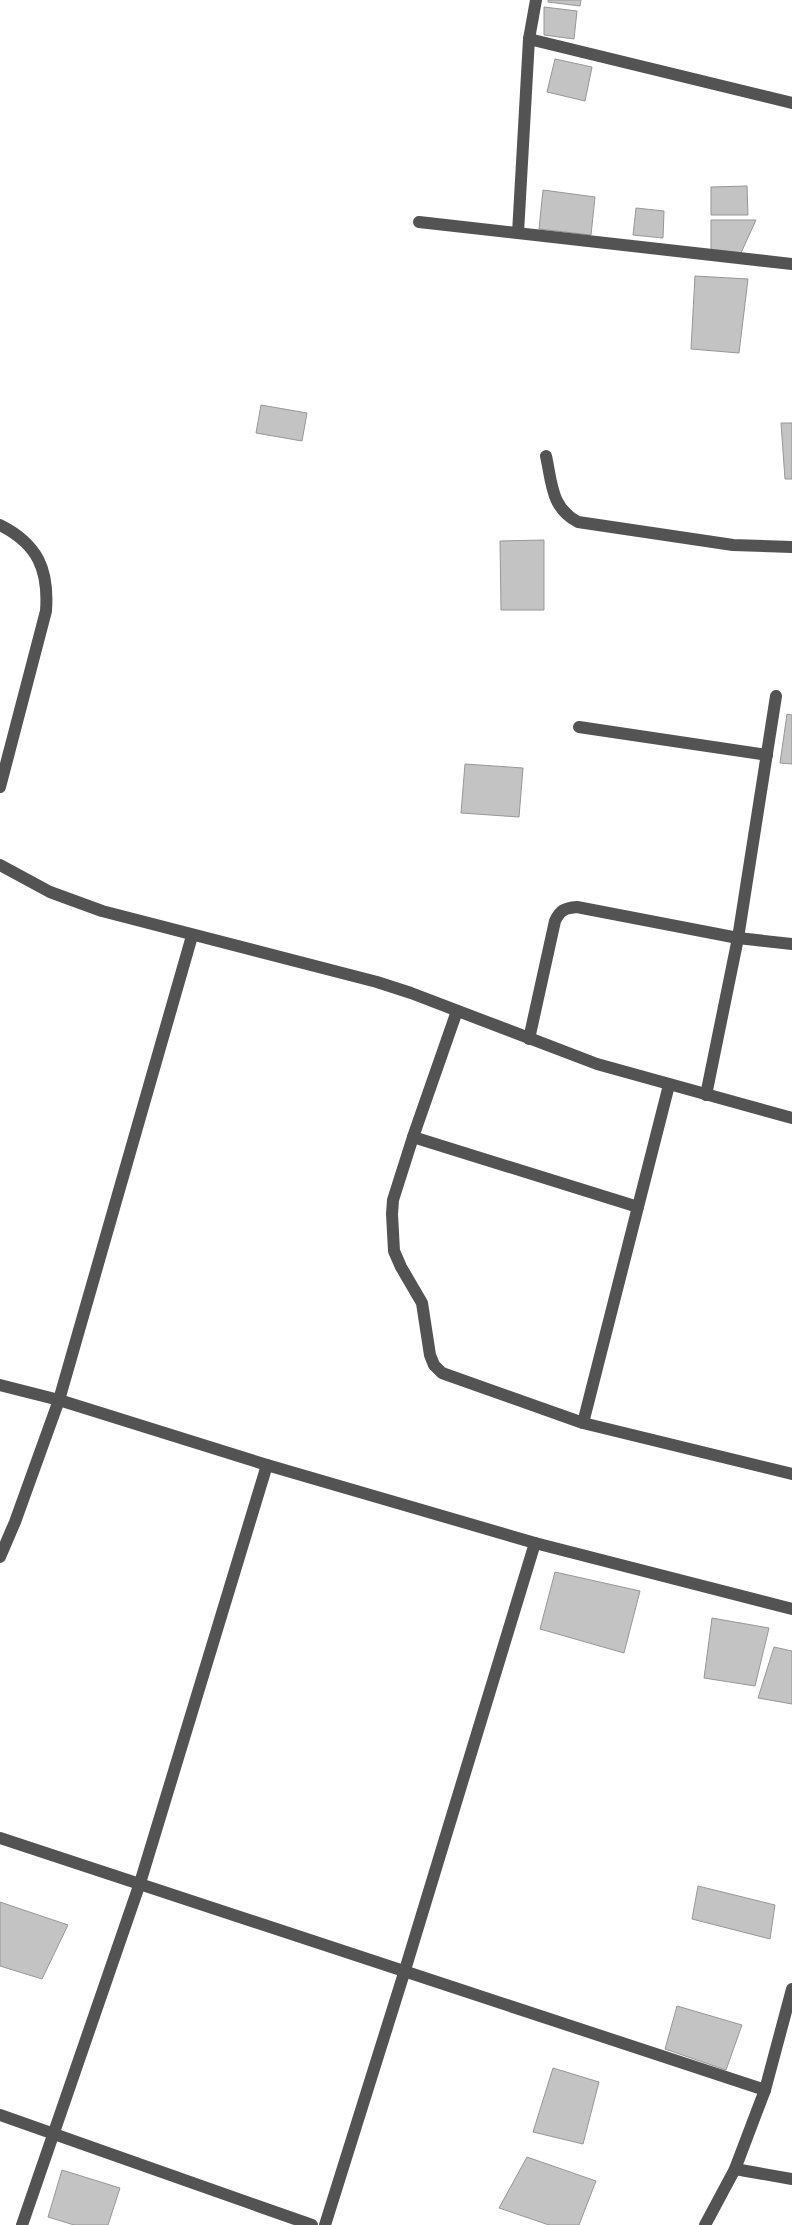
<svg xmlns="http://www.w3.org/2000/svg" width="792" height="2225" font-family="'Work Sans',sans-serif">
<rect width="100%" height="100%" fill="#fff"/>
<g fill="#c3c3c3" stroke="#979797">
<path d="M548 0H581L580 6 548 2Z"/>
<path d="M544 7 577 11 574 39 544 35Z"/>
<path d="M555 59 592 67 585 101 547 92Z"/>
<path d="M747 186 748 215H711V187Z"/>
<path d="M543 190 595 197 591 235 539 229Z"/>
<path d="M636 208 664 211 663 238 633 235Z"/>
<path d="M711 220H756L741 253 711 252Z"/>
<path d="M695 276 748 279 739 353 691 349Z"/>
<path d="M261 405 307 413 302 441 256 433Z"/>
<path d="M781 423H792V479H785Z"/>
<path d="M544 540V610H501L500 541Z"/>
<path d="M787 714 792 715V764L780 763Z"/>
<path d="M465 764 523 768 519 817 461 813Z"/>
<path d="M555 1572 640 1591 624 1653 540 1629Z"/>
<path d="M712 1618 769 1628 755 1686 704 1678Z"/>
<path d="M774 1647 792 1651V1704L758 1698Z"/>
<path d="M698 1886 775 1905 770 1939 692 1919Z"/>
<path d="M0 1902 68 1925 42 1979 0 1966Z"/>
<path d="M677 2006 742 2025 726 2070 665 2049Z"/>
<path d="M553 2068 599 2082 583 2144 533 2132Z"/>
<path d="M527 2157 596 2181 579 2225H549L499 2208Z"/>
<path d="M62 2170 120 2188 108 2225H74L48 2217Z"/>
</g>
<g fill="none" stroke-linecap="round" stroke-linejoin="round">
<g stroke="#535353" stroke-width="12">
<path d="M529 39 792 103"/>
<path d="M419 222 792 264"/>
<path d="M518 233 529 39 536 0"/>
<path d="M546 456C552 483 551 508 578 522L733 545 792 547"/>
<path d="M0 525C38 544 49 570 46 611L0 787"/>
<path d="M579 727 767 755"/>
<path d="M0 865 50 892 102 911 377 982 411 993 597 1064 792 1118"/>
<path d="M457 1011 413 1137 393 1200 392 1214 394 1251 401 1267 422 1303 430 1355 434 1365 442 1373 583 1423 792 1474"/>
<path d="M529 1039 555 921C560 910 565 908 577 907L738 938 792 944"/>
<path d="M706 1095 738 938 776 696"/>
<path d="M413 1137 638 1207"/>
<path d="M0 1385 59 1400 267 1465 535 1543 792 1609"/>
<path d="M583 1423 669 1085"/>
<path d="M0 1557 15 1522 59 1400 192 936"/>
<path d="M0 1838 765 2090"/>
<path d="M0 2115 312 2225"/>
<path d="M735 2169 792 2179"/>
<path d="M22 2225 140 1883 267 1465"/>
<path d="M325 2225 405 1970 535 1543"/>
<path d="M705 2225 735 2169 765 2090 792 1989"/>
</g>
</g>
</svg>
